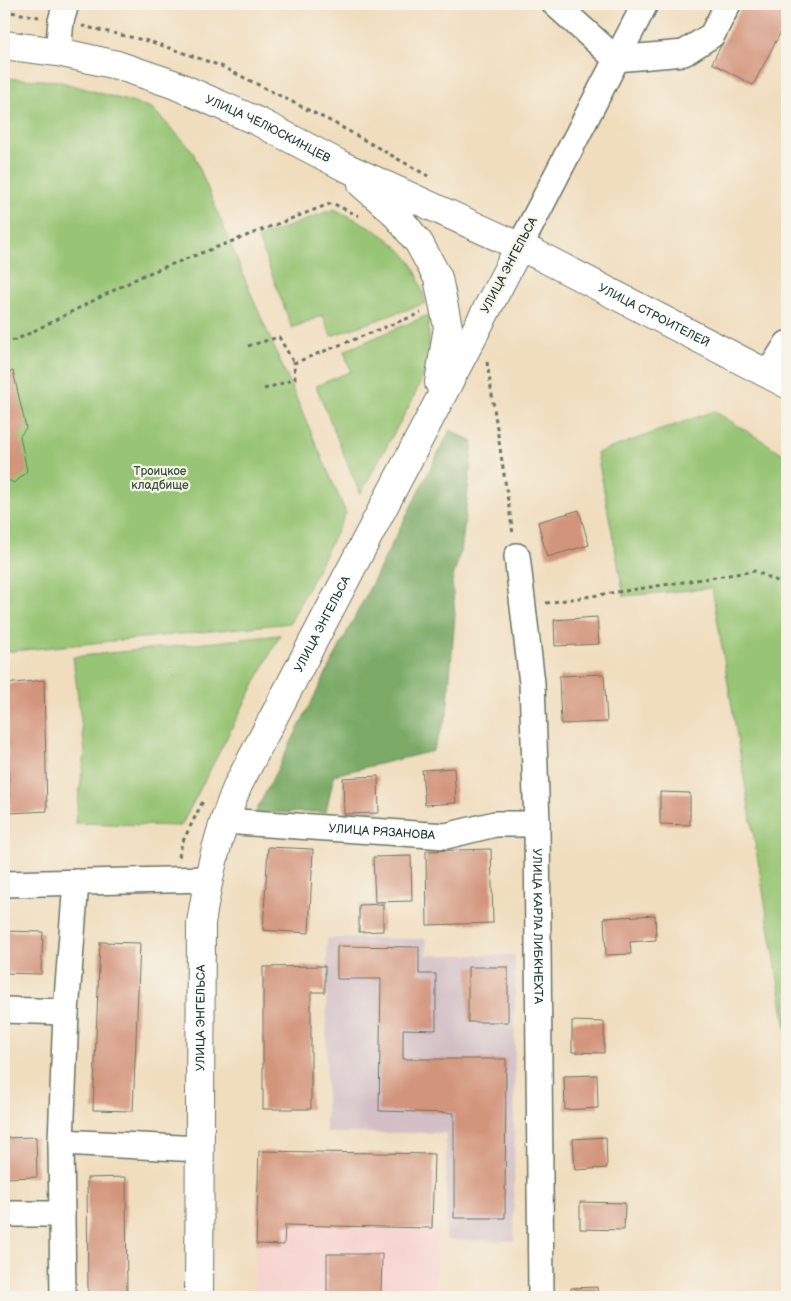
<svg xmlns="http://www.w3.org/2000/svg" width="791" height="1301" font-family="'Balsamiq Sans',sans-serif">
<rect width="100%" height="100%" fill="#f7f3e8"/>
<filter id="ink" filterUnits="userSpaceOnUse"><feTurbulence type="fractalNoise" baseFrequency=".02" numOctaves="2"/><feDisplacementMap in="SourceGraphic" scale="10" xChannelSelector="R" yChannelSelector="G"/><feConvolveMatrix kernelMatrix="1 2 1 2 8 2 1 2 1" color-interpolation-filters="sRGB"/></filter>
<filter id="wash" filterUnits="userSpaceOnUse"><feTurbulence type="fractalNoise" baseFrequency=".0096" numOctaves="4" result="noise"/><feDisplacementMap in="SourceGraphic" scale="20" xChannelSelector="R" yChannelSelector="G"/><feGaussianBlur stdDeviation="1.12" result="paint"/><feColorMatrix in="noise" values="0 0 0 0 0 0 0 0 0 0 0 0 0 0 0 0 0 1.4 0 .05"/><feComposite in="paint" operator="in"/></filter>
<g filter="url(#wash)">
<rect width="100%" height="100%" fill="#f0ddbd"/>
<path fill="#f7d0ce" d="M285 1225 437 1230V1297H255L256 1244 284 1245Z"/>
<path fill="#d2bec4" d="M327 938 426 939 427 955H515L514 1241 446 1240V1133H326Z"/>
<g fill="#98c574" stroke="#5c8154">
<path d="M4 78 58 81 152 108 192 150 254 301 346 513 290 623 4 652Z"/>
<path d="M334 209C360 221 398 239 413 266 419 277 422 291 426 303L331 336 323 315 292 328 258 238Z"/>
<path d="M428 315 430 361 413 399 360 494 316 386 351 371 344 351Z"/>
<path d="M714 411 787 456V1033L712 588 624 596 597 453Z"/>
<path d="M280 635 181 826 75 823 85 753 73 657Z"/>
</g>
<path fill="#7aaa66" stroke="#4c744d" d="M450 430 473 442 462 546 452 581 455 615 447 715 433 751 334 775 326 812 255 813Z"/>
<g id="blocks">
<g fill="#d3947c">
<path d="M743 4H787V20L753 85 712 63Z"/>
<path d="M13 371 26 428 20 436 27 471 15 483 4 479V373Z"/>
<path d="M579 510 589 545 547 557 538 522Z"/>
<path d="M597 617 599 644 555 646 554 620Z"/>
<path d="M604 674 607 722 561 724 559 676Z"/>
<path d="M44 680 47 811 10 813 5 684Z"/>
<path d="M454 768 456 803 425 805 422 770Z"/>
<path d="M378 776 379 813 344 814 343 778Z"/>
<path d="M660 792 690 793V825L660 824Z"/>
<path d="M268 847 313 849 309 933 263 930Z"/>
<path d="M491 849 493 923 427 925 426 851Z"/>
<path d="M411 856 412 901 375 902 373 857Z"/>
<path d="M383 904V931L359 932V905Z"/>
<path d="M655 915 656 940 630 942 631 954 606 955 604 918Z"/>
<path d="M4 931 43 932 41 974 4 973Z"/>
<path d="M100 942 140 943 133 1111 93 1110Z"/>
<path d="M337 946 419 947V974H436V1030L403 1029V1059H506L505 1218H454V1113L379 1111 381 979H337Z"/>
<path d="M325 966V992H311V1109H263V967Z"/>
<rect x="468" y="967" width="40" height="55"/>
<path d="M572 1021 604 1022V1053L572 1052Z"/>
<path d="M597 1075 598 1108 565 1110 564 1076Z"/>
<path d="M36 1137 37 1177 4 1178V1138Z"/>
<path d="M606 1137 607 1168 575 1170 573 1139Z"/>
<path d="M259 1151 434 1154 432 1228 285 1225 284 1245 256 1244Z"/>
<path d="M126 1177 127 1297H88L87 1178Z"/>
<path d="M580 1202 625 1203 624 1230 580 1229Z"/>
<path d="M327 1254H382L381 1297H327Z"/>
<path d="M597 1287 598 1297H571V1288Z"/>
</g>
</g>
</g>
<g filter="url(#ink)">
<use href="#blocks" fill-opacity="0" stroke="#687564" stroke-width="1"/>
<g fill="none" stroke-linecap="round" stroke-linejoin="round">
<g stroke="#687564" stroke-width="28">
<g id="minor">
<path d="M555 4 616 59 684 53 712 35 728 4"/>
<path d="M58 52 61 21 66 4"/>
<path d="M520 246 645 4"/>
<path d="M768 374 787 344"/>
<path id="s1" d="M517 556 532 683 537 824 541 1297"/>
<path id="s2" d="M225 817 238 822 446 836 495 824H537"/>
<path d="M4 884 208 879"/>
<path d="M4 1010 66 1012"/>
<path d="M61 1142 200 1149"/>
<path d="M4 1214H62"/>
<path d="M63 1297 61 1142 66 1012 76 882"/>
</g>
</g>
<g stroke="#687564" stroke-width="30">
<g id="major">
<path id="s3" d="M4 45 58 52 117 65 173 84 259 122 343 166 538 255 787 384"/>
<path d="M362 184 394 212 419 243 438 278 448 327 439 383"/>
<path id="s4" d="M199 1297 201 923C209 872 218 833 238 785L520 246"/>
</g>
</g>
<g stroke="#687564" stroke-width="3" stroke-dasharray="4 4" stroke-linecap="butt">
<path d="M4 9 7 4"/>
<path d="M4 11 39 17"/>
<path d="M82 26 152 42 221 66 336 124 428 176"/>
<path d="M4 341 16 340 144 275 332 203 359 216"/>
<path d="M248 346 279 337 294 363"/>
<path d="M487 362 513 534"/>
<path d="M264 389 295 379 294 363 421 313"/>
<path d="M546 603 755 571 787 586"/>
<path d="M179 857 182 843 204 799"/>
</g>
<use href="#minor" stroke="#fff" stroke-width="25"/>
<use href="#major" stroke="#fff" stroke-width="28"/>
</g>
</g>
<g text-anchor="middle" stroke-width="4.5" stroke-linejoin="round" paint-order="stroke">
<g font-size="12" fill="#1f3d34" stroke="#f7f3e8">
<text dy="4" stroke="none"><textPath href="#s3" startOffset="279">УЛИЦА ЧЕЛЮСКИНЦЕВ</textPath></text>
<text transform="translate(509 265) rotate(-62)" y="4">УЛИЦА ЭНГЕЛЬСА</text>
<text dy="4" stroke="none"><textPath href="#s3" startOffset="708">УЛИЦА СТРОИТЕЛЕЙ</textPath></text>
<text dy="4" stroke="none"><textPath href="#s4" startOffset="699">УЛИЦА ЭНГЕЛЬСА</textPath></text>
<text dy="4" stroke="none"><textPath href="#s2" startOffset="158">УЛИЦА РЯЗАНОВА</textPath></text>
<text dy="4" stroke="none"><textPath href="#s1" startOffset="371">УЛИЦА КАРЛА ЛИБКНЕХТА</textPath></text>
<text dy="4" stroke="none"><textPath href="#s4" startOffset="279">УЛИЦА ЭНГЕЛЬСА</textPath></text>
</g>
<g font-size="12" fill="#375841" stroke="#f7f3e8">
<text x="160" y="475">Троицкое<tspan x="160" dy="14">кладбище</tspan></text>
</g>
</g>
<rect width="791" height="1301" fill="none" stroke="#f7f3e8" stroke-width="20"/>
</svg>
